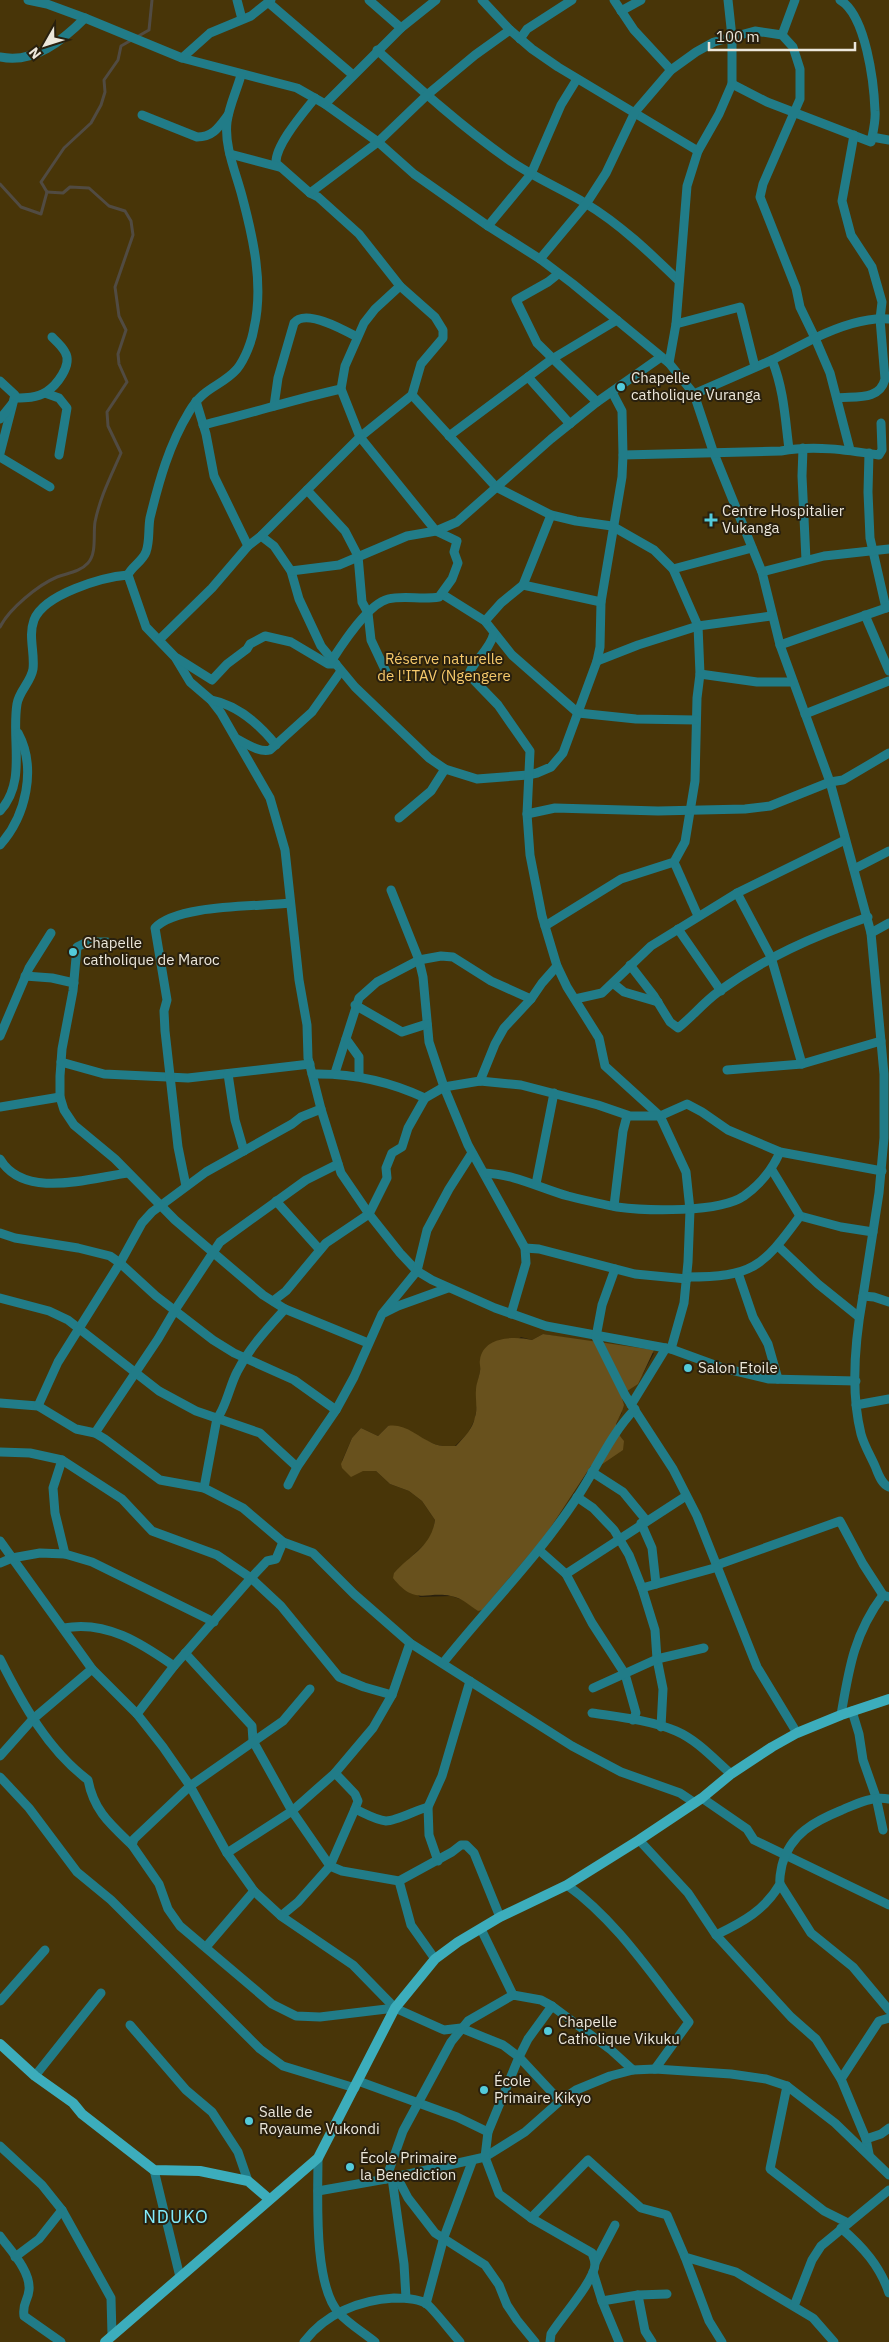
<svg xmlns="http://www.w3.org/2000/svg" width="889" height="2342" font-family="'IBM Plex Sans',sans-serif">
<rect width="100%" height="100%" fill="#29200e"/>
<path fill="#483508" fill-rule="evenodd" d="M0 0H889V2342H0ZM543 1334 654 1353 643 1374 621 1395 622 1413 618 1419 615 1431 545 1536 478 1611 466 1601 451 1596 420 1597 394 1573 428 1541 433 1530 435 1520 422 1501 409 1491 390 1484 376 1471H363L342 1461 352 1438 361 1428 378 1436 388 1426C406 1425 417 1437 432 1443 439 1447 448 1446 455 1446L468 1433 475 1419 477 1405 476 1391 481 1366 521 1337 532 1340Z"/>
<path fill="#68511d" d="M543 1334 654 1350 638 1384 621 1395 624 1405C619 1424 609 1423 624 1441L623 1450 601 1465 591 1466 545 1536 482 1610 478 1611C469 1605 462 1598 451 1596 426 1591 415 1606 393 1578L394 1573C411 1554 431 1547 435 1520L422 1501 409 1491 390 1484 376 1471H363L351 1477 342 1468 341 1464 352 1438 361 1428 378 1436 388 1426C405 1423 418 1437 432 1443 439 1447 448 1446 456 1446 464 1437 473 1429 475 1417 478 1408 475 1399 476 1390 476 1384 479 1378 480 1371 481 1367 479 1363 480 1360 483 1336 515 1336 532 1340Z"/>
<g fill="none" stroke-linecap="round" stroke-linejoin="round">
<g stroke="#514b42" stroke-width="3">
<path d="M0 184 21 207 41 214 47 192"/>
<path d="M47 192 41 182 64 148 91 123 101 105 105 92 104 80 118 60 121 46 149 30 152 0"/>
<path d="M0 627C9 609 38 585 57 577 68 573 80 572 88 563 97 553 93 534 95 522 100 497 111 476 121 453L108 426 107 412 127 382 119 364 118 354 126 330 119 316 115 287 133 235 131 221 125 211 109 206 89 188 70 187 63 193 47 192"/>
</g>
<g stroke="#217c88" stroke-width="9">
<path d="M28 0 47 4 85 18 182 58 297 88 325 104 378 142 414 174 488 226 540 259 573 284 669 363 694 394 713 451 762 572 780 645 830 782 871 933 884 1074V1138L879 1193 863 1296 874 1297 889 1302"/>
<path d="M237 0 242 19"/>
<path d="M369 0 401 28"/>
<path d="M482 0 510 30 532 49 558 67 698 151"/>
<path d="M614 0 634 30 671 70"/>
<path d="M269 3 353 75"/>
<path d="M621 11 641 0"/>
<path d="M782 35 795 0"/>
<path d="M520 39 527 29 572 0"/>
<path d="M377 50C420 89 462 127 509 160 533 177 560 188 585 203 620 224 650 253 679 281"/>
<path d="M0 57C34 64 62 41 85 18"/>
<path d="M182 58 210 33 251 16 271 0"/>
<path d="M241 75C237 90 229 106 227 122 224 146 236 173 242 196 253 237 264 285 254 328 252 341 245 359 237 369 221 387 204 386 189 412 169 445 159 481 150 518 148 529 150 541 146 552 142 562 131 567 128 575L146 627 175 657 190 682 211 700 221 713 270 798 285 850 299 980 307 1025 308 1058 321 1109 341 1173 369 1214 400 1253 417 1271 432 1280 495 1308 546 1326 671 1349 723 1368 769 1379 856 1381"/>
<path d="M732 84 767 102 871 142C873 132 876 121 875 111 874 83 866 15 840 0"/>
<path d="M315 98C304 112 275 145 276 163L310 193 318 197 359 234 400 286 435 317 443 330V338L421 364 412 395 496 487 551 515 576 521 612 526 654 550 673 569 698 626 700 674 697 698 695 781 685 842 674 862 621 879 545 926"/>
<path d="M325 104 401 28 436 0"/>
<path d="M142 115 197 137C213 137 219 127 228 115"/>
<path d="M872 137 889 140"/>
<path d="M230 154 279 167"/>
<path d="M310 193 378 142 427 95 475 55 510 30"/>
<path d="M488 226 531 174 561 105 577 79"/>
<path d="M540 259 586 204 606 173 635 112 671 70 696 52 714 42 755 31 782 35 793 47 800 69V99L763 184 760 197 796 288 800 307 815 338 772 360 694 394"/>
<path d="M558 274 548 282 516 300 537 343 597 402"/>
<path d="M676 324 740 307 755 367"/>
<path d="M772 360C784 390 785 418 789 449"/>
<path d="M669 363 676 324 687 186 698 151 719 114 732 84V37L728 0"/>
<path d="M528 377 570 424"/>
<path d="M0 381 15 395 0 453"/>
<path d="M45 393 59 398 67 408 59 455"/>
<path d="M15 398C25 398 37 398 46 392 56 386 73 365 65 352 62 346 56 341 52 337"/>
<path d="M837 398C855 396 880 401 885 379L880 319 882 302 872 267 851 235 842 201 854 135"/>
<path d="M196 401 206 434 214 476 248 546"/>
<path d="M274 406 278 378 294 323C305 308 344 330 357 337"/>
<path d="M0 419 12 404"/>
<path d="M203 425C250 414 295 399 341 389"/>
<path d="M449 436 552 359 617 320"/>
<path d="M803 448 802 476 806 560"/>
<path d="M850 450 830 373 815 338C836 328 865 317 889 319"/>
<path d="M869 453 868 492 870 538 886 608"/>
<path d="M623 455 781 451C814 445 847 450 879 455L882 450 881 423"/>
<path d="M0 457 50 487"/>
<path d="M307 490 345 531 358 556 362 602 368 613 371 640 388 676"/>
<path d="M261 536 274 546 291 571 299 599 321 646 355 687 429 758 445 769 477 779 528 775 537 773 551 767 563 753 597 661 600 647 601 602 622 477 623 455 622 411 612 392"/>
<path d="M673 569 752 548"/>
<path d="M291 571 339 565 407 536 436 531 457 522 551 439 597 402 661 357"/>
<path d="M762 572 824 556 889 549"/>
<path d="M523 585 601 602"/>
<path d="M442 594 485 621 512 655 578 713 636 719 696 720"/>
<path d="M865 615 889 671"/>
<path d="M485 621 501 603 523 585 551 515"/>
<path d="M494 633C490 651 470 664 469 675L498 705 530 751 527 814 530 855 542 916 557 966 567 987 599 1038 605 1066 660 1116 686 1172 690 1210 688 1262 684 1303 671 1349"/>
<path d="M160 639 212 588 248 546 261 536 360 437 412 395"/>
<path d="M780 645 889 607"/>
<path d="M177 658 212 680 227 664 247 649 250 644 265 636 291 642 328 664H336"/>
<path d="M332 660C343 643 368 604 388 599 404 595 422 600 439 597L452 579 458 563 454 552 457 541 436 531 360 437 341 389 345 366 364 323 375 309 400 286"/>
<path d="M597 661 638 645 698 626 771 616"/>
<path d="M700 674 757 682H793"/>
<path d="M211 700C238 705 259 724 276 745"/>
<path d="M805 714 889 681"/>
<path d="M237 739C247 744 260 753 270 750L312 712 341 671"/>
<path d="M0 811C27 782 11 740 17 704 19 691 31 682 33 669 35 653 28 636 34 620 44 594 103 577 128 575"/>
<path d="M527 814 555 808 658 811 745 809 770 806 830 782 843 780 889 753"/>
<path d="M399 818 431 791 445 769"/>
<path d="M0 845C26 816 37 768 18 733"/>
<path d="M674 862 698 916"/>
<path d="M854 869 889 851"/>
<path d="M391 890 419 960 423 977 429 1042 444 1087 468 1145 525 1248 526 1263 511 1314"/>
<path d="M737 893 771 957 802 1064"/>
<path d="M678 929 721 991"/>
<path d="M871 933 889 923"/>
<path d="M107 942H87L77 947 73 991 62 1049 60 1076V1097L64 1110 74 1125 115 1159 175 1220 263 1295 285 1309 368 1343"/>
<path d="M630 965 654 996 670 1022 678 1028C692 1017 703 1003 718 992 766 957 812 937 868 917"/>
<path d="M25 976 52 978 74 983"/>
<path d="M614 984 624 992 658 1002"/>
<path d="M575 999 602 993 651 946 737 893 845 840"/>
<path d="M355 1005 402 1032 427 1024"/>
<path d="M0 1036 29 968 51 933"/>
<path d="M346 1039 359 1057V1076"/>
<path d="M61 1062 104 1074 188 1078 310 1064"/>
<path d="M727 1070 802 1064 881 1041"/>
<path d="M335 1073 359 998 377 982 419 960 441 956 453 957 491 981 531 999"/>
<path d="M228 1074 235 1120 244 1151"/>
<path d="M312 1074C352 1073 389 1081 425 1098"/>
<path d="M480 1081 495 1044 504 1028 531 999 542 983 557 966"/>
<path d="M0 1107 60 1097"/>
<path d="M0 1159C24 1200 90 1178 128 1173"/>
<path d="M772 1170 800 1216 841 1227 873 1232"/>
<path d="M484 1173C514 1174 540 1188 568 1196 584 1200 600 1204 617 1207 647 1211 719 1213 744 1196 761 1184 772 1170 780 1152"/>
<path d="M536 1184 554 1093"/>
<path d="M186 1186 178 1147 165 1031 164 1011 167 1000 155 928C177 904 257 907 290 903"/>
<path d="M276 1201 320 1250"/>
<path d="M614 1206 623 1131 627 1116"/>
<path d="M0 1233 15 1238 78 1248 110 1256 120 1263 156 1296 213 1340 234 1353 294 1380 336 1410"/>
<path d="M778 1246 818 1284 859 1317"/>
<path d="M525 1248 539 1249 635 1274 687 1279"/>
<path d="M615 1269 602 1305 596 1337 625 1395 673 1469 697 1516 757 1667 797 1733"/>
<path d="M738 1273 753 1317 768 1344 778 1379"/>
<path d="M687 1277C752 1277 762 1268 800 1216"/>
<path d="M863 1296C855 1340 850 1390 861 1434 864 1445 870 1455 875 1466 878 1473 881 1484 889 1487"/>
<path d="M0 1298 49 1311 68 1320 159 1391 196 1411 260 1433 297 1467"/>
<path d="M273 1301 286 1291 326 1243 369 1214 387 1178 386 1168 392 1153 402 1147 408 1128 425 1098 444 1087 480 1081 521 1085 598 1105 630 1116H660L687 1104 702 1112 728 1130 780 1152 882 1171"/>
<path d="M384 1313 398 1306 448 1288"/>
<path d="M0 1403 38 1406 76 1429 95 1433 105 1439 160 1480 204 1488 243 1508 283 1542 313 1553 354 1594 410 1643 572 1746 621 1772 680 1793 695 1803"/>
<path d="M631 1405 666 1348"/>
<path d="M856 1405 889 1399"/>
<path d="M38 1406 58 1362 120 1263 142 1223 152 1212 206 1172 292 1124 301 1117 321 1109"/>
<path d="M95 1433 158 1339 175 1310 220 1242 306 1180 338 1164"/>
<path d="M0 1452 30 1453 62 1460 122 1499 152 1531 217 1555 251 1578 281 1606 339 1677 364 1687 392 1695"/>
<path d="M62 1460 53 1488 55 1513 65 1554"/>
<path d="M592 1472 623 1492 646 1520"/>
<path d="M288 1485 297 1467 336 1410 354 1377 382 1314 417 1271 427 1230 449 1189 472 1153"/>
<path d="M204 1488 217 1418C225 1410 230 1385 237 1372 249 1348 267 1329 285 1309"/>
<path d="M577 1497 593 1508 614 1530 629 1555 642 1588 655 1630 657 1659 663 1689 661 1727"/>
<path d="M641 1523 652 1548 656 1584"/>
<path d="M0 1541 92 1669 137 1714 163 1747 190 1786 227 1853 254 1891 281 1916 353 1965 395 2008 444 2030 461 2028 503 2045 519 2057 560 2101"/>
<path d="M539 1550 566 1574 592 1623 625 1674 636 1713 633 1720"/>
<path d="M0 1563 12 1558 40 1553 65 1554 92 1562 214 1622"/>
<path d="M717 1565 840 1521 863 1564 883 1595 889 1597"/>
<path d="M566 1574 686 1496"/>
<path d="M642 1588 718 1567"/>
<path d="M64 1628C106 1620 141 1643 174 1666"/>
<path d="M185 1653 252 1726 253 1741 292 1811 330 1866 342 1871 399 1881 452 1852 461 1845H466L474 1853 500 1917"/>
<path d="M0 1659C22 1703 48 1750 88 1780 94 1811 110 1824 132 1845L134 1839 190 1786 283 1721 310 1689"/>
<path d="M443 1663C486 1609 536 1559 574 1502 595 1472 609 1436 635 1409"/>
<path d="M593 1688 657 1659 704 1648"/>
<path d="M852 1711 859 1734 863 1760 876 1797 883 1830"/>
<path d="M592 1713C619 1717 650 1720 676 1731 697 1740 714 1759 731 1774"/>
<path d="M137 1714 174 1666 251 1578 267 1561 276 1559 283 1542"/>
<path d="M841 1715C849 1668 854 1634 883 1595"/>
<path d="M0 1756 33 1719 92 1669"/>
<path d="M335 1773 355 1794 358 1801 355 1809C364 1813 376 1820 386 1821 397 1821 416 1810 428 1807"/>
<path d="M0 1777 29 1808 77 1872 111 1900 260 2049 283 2066 355 2088"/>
<path d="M702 1798 747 1829 754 1840 889 1905"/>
<path d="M639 1840 688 1893 716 1935 791 2017 816 2039 841 2079 866 2139 869 2154"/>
<path d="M132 1845 159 1884 168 1909 180 1926 272 2004 296 2016 320 2017 395 2008"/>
<path d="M227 1853 292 1811 335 1773 373 1728 392 1695 410 1643"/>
<path d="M438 1861 429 1835 428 1807 442 1776 470 1681"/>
<path d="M399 1881 411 1925 435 1959"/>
<path d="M780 1884 811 1933 853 1967 889 2010"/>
<path d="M567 1885C617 1921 651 1974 689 2022L655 2069"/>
<path d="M281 1916 298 1902 330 1866 355 1809"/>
<path d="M481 1929 513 1995"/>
<path d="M716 1935C743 1922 765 1910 780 1884 779 1877 781 1871 782 1865 790 1834 815 1821 842 1810 858 1803 872 1796 889 1799"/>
<path d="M206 1947 254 1891"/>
<path d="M0 2001 45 1950"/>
<path d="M130 2025 186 2090 212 2112 238 2152 248 2181"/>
<path d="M35 2076 101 1993"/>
<path d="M841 2079 879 2021 889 2018"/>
<path d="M358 2081 457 2117 488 2132"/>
<path d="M787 2086 770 2169 824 2211 848 2223"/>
<path d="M866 2139 881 2134 889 2128"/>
<path d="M0 2146 42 2185 62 2210 111 2298 112 2335"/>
<path d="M318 2158C318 2195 313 2285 339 2313 349 2324 364 2333 375 2342"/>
<path d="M154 2170 180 2277"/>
<path d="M397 2177 408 2198 435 2233 485 2265 499 2285 507 2305 517 2320 535 2342"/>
<path d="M392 2178 404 2264 406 2298"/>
<path d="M386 2179 403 2131 451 2042 468 2021 513 1995 541 2000 552 2006 611 2050 633 2070"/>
<path d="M318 2191 386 2179 485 2157 525 2132 560 2101 576 2090 610 2076 633 2070 655 2069 731 2074 766 2079 787 2086 835 2123 889 2175"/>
<path d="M531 2218 588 2160 641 2208 667 2215 685 2257 736 2272 813 2318 834 2342"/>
<path d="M841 2228C863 2247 880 2266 889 2293"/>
<path d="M0 2236C10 2250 31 2271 29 2290 28 2302 22 2302 24 2316L61 2342"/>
<path d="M15 2257 39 2239 62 2210"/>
<path d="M685 2257 709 2321 722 2342"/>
<path d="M595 2263 615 2225"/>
<path d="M593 2272 602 2301 619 2342"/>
<path d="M638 2295 645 2331 652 2342"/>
<path d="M602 2301 638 2295 667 2294"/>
<path d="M426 2304 444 2237 472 2162"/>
<path d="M794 2306 812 2260 821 2246 889 2190"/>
<path d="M304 2342C325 2314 359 2300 394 2298 403 2298 418 2298 427 2304 436 2312 451 2332 460 2342"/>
<path d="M550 2342 551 2334C560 2319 595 2280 595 2264 595 2261 593 2256 592 2253L531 2218 499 2194 485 2157 488 2132 519 2057 528 2039 552 2006"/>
</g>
<g stroke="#3cadbc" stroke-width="10">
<path d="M0 2044 35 2076 73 2103 82 2114 154 2170 200 2171 248 2181 269 2199"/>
<path d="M105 2342 318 2158 395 2008 435 1959 458 1942 500 1917 567 1885 639 1840 702 1798 731 1774 772 1747 797 1733 841 1715 889 1699"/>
</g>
</g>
<g fill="#53cbdb" stroke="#29200e" stroke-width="2">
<circle cx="621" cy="387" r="5"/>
<path d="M708.5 512.5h5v5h5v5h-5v5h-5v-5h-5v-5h5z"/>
<circle cx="73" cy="952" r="5"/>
<circle cx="688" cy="1368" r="5"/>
<circle cx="548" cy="2031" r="5"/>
<circle cx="484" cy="2090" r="5"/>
<circle cx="249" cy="2121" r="5"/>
<circle cx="350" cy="2167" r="5"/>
</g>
<g text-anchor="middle" stroke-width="4" stroke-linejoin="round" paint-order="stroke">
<g font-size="15" fill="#ece7db" stroke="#29200e" text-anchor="start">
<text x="631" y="383">Chapelle<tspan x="631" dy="17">catholique Vuranga</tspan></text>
<text x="722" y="516">Centre Hospitalier<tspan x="722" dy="17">Vukanga</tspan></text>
<text x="83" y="948">Chapelle<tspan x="83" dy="17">catholique de Maroc</tspan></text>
<text x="698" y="1373">Salon Etoile</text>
<text x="558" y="2027">Chapelle<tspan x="558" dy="17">Catholique Vikuku</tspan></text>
<text x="494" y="2086">École<tspan x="494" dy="17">Primaire Kikyo</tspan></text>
<text x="259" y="2117">Salle de<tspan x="259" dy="17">Royaume Vukondi</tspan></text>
<text x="360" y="2163">École Primaire<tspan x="360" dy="17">la Benediction</tspan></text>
</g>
<g font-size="15" fill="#f7ca6b" stroke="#29200e">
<text x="444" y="664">Réserve naturelle<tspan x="444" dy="17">de l'ITAV (Ngengere</tspan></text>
</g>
<g font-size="18" letter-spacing="1" fill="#83ecfc" stroke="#29200e">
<text x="176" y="2223">NDUKO</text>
</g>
</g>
<g transform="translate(45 45) rotate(231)" stroke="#29200e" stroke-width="4" paint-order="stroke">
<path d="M0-4L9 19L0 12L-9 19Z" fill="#ece7db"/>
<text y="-8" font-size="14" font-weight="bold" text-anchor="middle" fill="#ece7db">N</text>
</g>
<path d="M709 42v8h146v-8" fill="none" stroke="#ece7db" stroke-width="2.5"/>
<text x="716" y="42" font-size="15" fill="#ece7db" stroke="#29200e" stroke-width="4" paint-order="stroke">100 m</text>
</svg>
